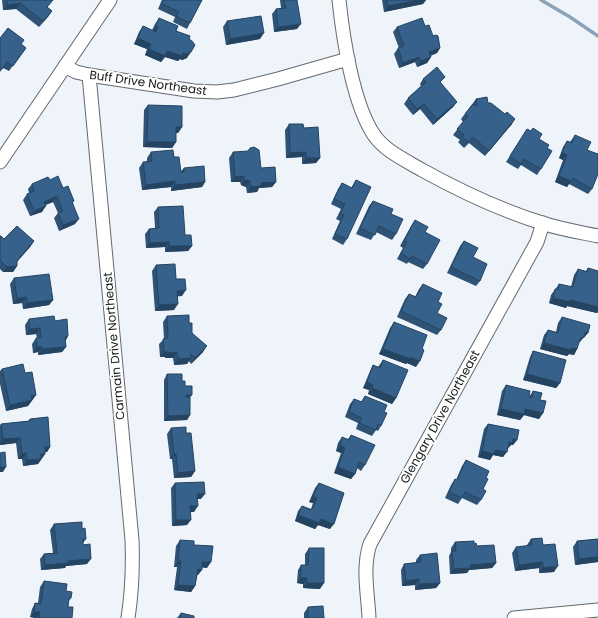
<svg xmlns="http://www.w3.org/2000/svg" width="598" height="618" font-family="Poppins,sans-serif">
<rect width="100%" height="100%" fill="#eff4fa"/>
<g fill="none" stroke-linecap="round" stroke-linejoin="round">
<path stroke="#8da2b6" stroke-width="3.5" d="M541 0 570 17 598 36"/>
<g stroke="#64696e" stroke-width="15">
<g id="minor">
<path d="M339 0C343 38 353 104 374 135 385 151 405 160 422 170 460 191 500 210 542 223 560 229 579 232 598 236"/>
<path d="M65 66 76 72 89 75 194 91 217 92 234 90 278 79 348 59"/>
<path d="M89 75 132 540C133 566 132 592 128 618"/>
<path d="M0 162 110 0"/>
<path d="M369 618C368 594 362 568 370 544L537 242 543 223"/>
<path d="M514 618 598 610"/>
</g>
</g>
<use href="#minor" stroke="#fff" stroke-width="13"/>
</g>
<g fill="#2e5377">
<path d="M2 0H53L47 7 52 11 39 27 16 9 3 10Z"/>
<path d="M162 0H202L190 23 187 29 173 22 175 17 158 9Z"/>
<path d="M280 0H297V29L274 32 272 14 276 9 281 8Z"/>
<path d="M382 0H426L423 4 384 12Z"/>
<path d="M159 18 176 31 189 39 187 58 182 60 180 59 178 61 165 57 161 62 145 55 147 49 134 44 139 32 143 26 152 30 155 24Z"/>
<path d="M227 21 260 39 226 45 223 27Z"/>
<path d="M425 26 433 36 440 48 437 53 430 56 431 57 427 63 417 67 415 62 399 68 394 54 398 48H399L393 32 397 27Z"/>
<path d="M0 38 21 44 26 48 9 71 3 68 0 72Z"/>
<path d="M423 79 441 83 457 102 453 107 433 125 420 109 413 115 404 104 408 98 421 86 420 84Z"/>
<path d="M476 99 488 103 512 124 485 156 469 143 464 148 458 142 460 140 453 135 463 122 461 119Z"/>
<path d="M148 105 182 127 178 133H176V142L172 148 143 147 144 110Z"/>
<path d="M289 124 304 128 320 158 316 163 302 164V157L286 158 285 130Z"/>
<path d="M527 129 539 139 547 148 541 169 537 175 521 165 518 169 506 162Z"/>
<path d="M575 135 587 150 592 189 588 194 569 184 567 187 555 182 563 160 559 158 563 147 567 141 570 142Z"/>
<path d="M151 152 174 157 181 171 184 168 205 182 202 187 171 191V187L142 190 139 168 143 162H147V158Z"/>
<path d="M233 152 261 168 276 182 272 187 259 188 257 192 247 193 246 187 241 185 240 182H231L229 158Z"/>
<path d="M50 180 63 188 73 202 75 224 59 231 54 218 58 213 53 202 45 205 42 212 30 216 23 200 27 194 29 193 28 189 32 184Z"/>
<path d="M356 180 347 239 343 245 332 239 340 221 336 219 341 209 331 204 338 189 342 183 351 188Z"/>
<path d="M373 201 391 214 396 234 392 240 376 232 371 240 356 234 369 206Z"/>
<path d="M158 207 185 235 192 246 188 251 165 252V247L146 248 145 234 149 229 155 228 154 212Z"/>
<path d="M415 220 425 232 427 264 423 269 408 262 407 264 397 259 403 248 400 246 411 226Z"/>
<path d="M0 236 4 239 34 241 30 247 17 262V266L13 272H3L0 269Z"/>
<path d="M464 241 473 257 480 281 476 286 447 273 460 246Z"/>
<path d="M156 265 176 279 182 296H177L174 310 155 311 152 271Z"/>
<path d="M588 268 598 271V312L597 313 567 306 566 308 549 303 551 295 559 284 571 287 574 275 578 269 586 271Z"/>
<path d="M14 278 53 300 49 305 23 309 22 303 13 304 10 284Z"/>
<path d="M423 284 438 302 437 313 441 330 437 335 397 317 405 299 409 294 415 297 419 289Z"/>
<path d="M167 316 189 323 192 333 203 352 191 364 189 361 187 364 174 365 173 358H165V357H160L159 344 164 339 163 322Z"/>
<path d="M562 317 584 338H583L579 342 577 349 574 355 569 354 567 356 540 349 544 335 548 330 556 332 558 323Z"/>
<path d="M29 319 55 321 68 336 65 341 66 347 62 352 38 355V352L33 353 32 344 36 338H37L36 334 26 335 25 325Z"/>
<path d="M394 322 416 367 407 363 406 364 379 354 390 328Z"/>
<path d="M533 351 560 383 556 388 523 380 530 357Z"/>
<path d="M383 360 396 398 392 404 368 394 369 390 363 388 370 371 373 365 378 367Z"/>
<path d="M2 369 25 373 36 395 28 406 6 411 0 384V371Z"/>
<path d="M167 374 182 381 185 386 190 398V415L187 420 164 421V380Z"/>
<path d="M506 385 529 397 533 391 540 400 543 413 539 419 524 415 520 420 497 415 502 391Z"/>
<path d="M365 396 384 412 381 426 378 431 376 430 372 436 356 429 358 423 345 417 350 404 354 399 361 402Z"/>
<path d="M30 419 50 447 47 452H45V454L38 464 23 466 22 459H18L16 443 0 445V426L1 424 28 421Z"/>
<path d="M488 424 517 440 513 445H511L508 448 503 457 493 455 490 460 478 457 484 429Z"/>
<path d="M171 428 186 433 195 471 191 477 174 478 172 459H170L167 434Z"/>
<path d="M351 435 365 465 361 471 357 468 355 474 351 479 334 473 341 453 336 451 338 443 342 437 348 439Z"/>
<path d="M466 460 486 478 483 489 481 500 477 505 462 498 458 504 445 498 451 485 455 479 456 480 462 466Z"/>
<path d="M175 483 201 499H197L194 512H190L187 525 172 526 171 488Z"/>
<path d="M319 483 330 529 318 525 315 529 295 521 298 511 302 506 311 509 313 503 309 502 315 488Z"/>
<path d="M54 524 82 529 86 539 83 543 87 564 66 566 65 568 41 570 40 559 44 554 53 553 50 530Z"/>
<path d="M531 539 543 545 554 572 539 573V568L515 571 512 553 516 547 527 546V545Z"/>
<path d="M598 539V562L575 565 573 547 577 541Z"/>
<path d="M180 540 194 545 207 568 202 567 198 575H197L195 586 191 592 174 590 177 567H174L176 546Z"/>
<path d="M455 542 474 544 496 563 492 568 469 570 467 573 450 574 449 556 451 552V548Z"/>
<path d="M309 548 320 589 303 588V584L297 583 298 570 301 565H305V554Z"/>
<path d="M420 555 440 583 436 588 415 590V585L402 586 401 570 404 564 416 563V560Z"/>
<path d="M44 581 66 591 71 598 68 602V607L72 618H36L30 617 32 609 35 603H38L40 587Z"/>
<path d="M308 607 324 618H304V613Z"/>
<path d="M181 613 194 618H177Z"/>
</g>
<g fill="#254461">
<path d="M419 0H426L423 4 384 12 388 6Z"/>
<path d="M20 3 16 9 3 10 7 5Z"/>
<path d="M52 11 48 17 39 27 43 21Z"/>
<path d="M301 24 297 29 274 32 278 27Z"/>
<path d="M156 26 158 27 154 33 152 32Z"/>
<path d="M264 33 260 39 226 45 230 39Z"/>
<path d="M138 38 151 44 147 49 134 44Z"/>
<path d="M440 48 437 53 425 58 429 52Z"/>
<path d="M149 49 183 53 191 52 187 58 182 60 180 59 178 61 165 57 161 62 145 55Z"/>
<path d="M419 57 415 62 399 68 403 63Z"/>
<path d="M431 57 427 63 417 67 421 61Z"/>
<path d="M457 102 453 107 433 125 437 119Z"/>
<path d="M424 104 420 109 413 115 417 109Z"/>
<path d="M515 119 512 124 485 156 489 151Z"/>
<path d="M176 127H182L178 133H172Z"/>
<path d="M147 142H176L172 148 143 147Z"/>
<path d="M306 152 302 157 286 158 290 153Z"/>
<path d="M562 153 567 155 563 160 559 158Z"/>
<path d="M306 158H320L316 163 302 164Z"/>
<path d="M244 176 240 182H231L235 177Z"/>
<path d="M559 176 571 181 567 187 555 182Z"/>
<path d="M244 180 250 181 246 187 241 185Z"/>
<path d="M175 181 171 187 142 190 146 185Z"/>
<path d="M205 182 202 187 171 191 175 185Z"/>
<path d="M276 182 272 187 259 188 257 192 247 193 251 187 261 183Z"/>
<path d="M57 196 53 202 40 207 44 202Z"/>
<path d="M46 206 42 212 30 216 34 211Z"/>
<path d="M79 219 75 224 59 231 63 225Z"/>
<path d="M34 241 30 247 13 266 17 261Z"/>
<path d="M169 242 165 247 146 248 150 243Z"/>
<path d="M169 246H192L188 251 165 252Z"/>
<path d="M17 266 13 272H3L7 267Z"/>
<path d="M186 290 182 296 173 297 177 291Z"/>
<path d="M26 297 22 303 13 304 17 299Z"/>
<path d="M553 298 570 300 598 307V312L597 313 567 306 566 308 549 303Z"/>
<path d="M53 300 49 305 23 309 27 303Z"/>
<path d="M178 304 174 310 155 311 159 305Z"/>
<path d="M40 328 36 334 26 335 30 329Z"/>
<path d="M585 332 588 333 584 338H583L580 342 576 344Z"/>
<path d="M68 336 65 342V337Z"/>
<path d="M544 343 572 348 577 349 574 355 569 354 567 356 540 349Z"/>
<path d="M207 346 203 352 191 364 195 358Z"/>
<path d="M37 347H42L38 352 33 353Z"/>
<path d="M66 347 62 352 38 355 42 349Z"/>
<path d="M383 349 410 357 420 361 416 367 407 363 406 364 379 354Z"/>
<path d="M164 352H169L165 357H160Z"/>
<path d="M177 352 173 358H165L169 353Z"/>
<path d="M191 358 187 364 174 365 178 359Z"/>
<path d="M527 374 560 383 556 388 523 380Z"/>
<path d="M367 382 373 385 369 390 363 388Z"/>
<path d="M372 388 396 398 392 404 368 394Z"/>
<path d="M36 395 28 406 6 411 10 405 31 396Z"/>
<path d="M186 395H192L188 400 182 401Z"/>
<path d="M501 409H525L543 413 539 419 524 415 520 420 497 415Z"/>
<path d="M190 415 187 420 164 421 168 416Z"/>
<path d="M20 438 16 443 0 445V444L3 439Z"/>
<path d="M513 439 517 440 513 445H511L508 448H505L509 442Z"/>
<path d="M340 445 345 448 341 453 336 451Z"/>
<path d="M45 447H50L47 452 41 453Z"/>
<path d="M495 450 507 452 503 457 493 455 490 460 478 457 482 451Z"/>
<path d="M26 453 22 459H18L22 454Z"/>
<path d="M41 454H45L38 464 23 466 27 460Z"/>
<path d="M174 454H176L172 459H170Z"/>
<path d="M0 467H6L3 472H0Z"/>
<path d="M338 467 355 474 351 479 334 473Z"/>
<path d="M195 471 191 477 174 478 178 473Z"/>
<path d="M197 494H205L201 499H193Z"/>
<path d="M313 496 317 498 313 503 309 502Z"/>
<path d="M190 506H198L194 512H186Z"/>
<path d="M298 515 321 519 334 524 330 529 318 525 315 529 295 521Z"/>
<path d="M176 520H191L187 525 172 526Z"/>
<path d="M598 557V562L575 565 579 559Z"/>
<path d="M91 559 87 564 66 566 65 568 41 570 45 565 68 561Z"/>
<path d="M178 561H181L177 567H174Z"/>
<path d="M202 562H211L207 568 198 567Z"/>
<path d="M543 562 539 568 515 571 519 565Z"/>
<path d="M496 563 492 568 469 570 467 573 450 574 454 569 470 565Z"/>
<path d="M558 566 554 572 539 573 543 568Z"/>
<path d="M198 569 202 570 198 575H194Z"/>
<path d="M301 578H307L303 584 297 583Z"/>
<path d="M419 579 415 585 402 586 406 581Z"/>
<path d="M307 583H324L320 589 303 588Z"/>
<path d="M440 583 436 588 415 590 419 584Z"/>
<path d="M178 585 195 586 191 592 174 590Z"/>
<path d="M34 612H40L36 618 30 617Z"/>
</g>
<g fill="#35618a" stroke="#254461">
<path d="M7 0H53L47 7 52 11 43 21 20 3 7 5Z"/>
<path d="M163 0H202L190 23 176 16 179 12 161 3Z"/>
<path d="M284 0H297L301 24 278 27 276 9 286 8Z"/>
<path d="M387 0H419L388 6Z"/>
<path d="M261 16 264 33 230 39 227 21Z"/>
<path d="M159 18 178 26 176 31 190 36 189 39 192 41 195 45 191 52 186 54 183 53 182 56 167 51 165 56 149 49 151 44 138 38 143 26 156 32 158 27 156 26Z"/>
<path d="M422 18 425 26 429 25 433 36 436 35 438 36 440 48 429 52 431 57 421 61 419 57 403 63 398 48 404 46 397 27Z"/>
<path d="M8 28 24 40 21 44 26 48 13 66 7 62 2 69 0 68V38Z"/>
<path d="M437 67 445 77 440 82 457 102 437 119 424 104 417 109 408 98 426 82 423 79Z"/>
<path d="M487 97 488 103H491L505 114 507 112 515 119 489 151 473 137 468 142 462 137 464 135 457 129 468 116 465 114 473 104 477 106 476 99Z"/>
<path d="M148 105 182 106V127H176V142H147Z"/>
<path d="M289 124H303L304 128 318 127 320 158H306V152L290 153Z"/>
<path d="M533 128 542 134 539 139 549 145 547 148 552 151 541 169 524 159 521 164 510 156 527 129 531 131Z"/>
<path d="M575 135 591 142 587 150 598 154V174L592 189 573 178 571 181 559 176 567 155 562 153 567 141 572 143Z"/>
<path d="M254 147 259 150 261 168 275 167 276 182 261 183V186L251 187 250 181 244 180V176L235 177 233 152 248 151 250 148Z"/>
<path d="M173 150 174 157H179L181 172H184V168L204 166 205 182 175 185V181L146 185 143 162 152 161 151 152Z"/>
<path d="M58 176 63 188 68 186 74 201 72 202 79 219 63 225 58 213 63 211 57 196 44 202 46 206 34 211 27 194 34 191 32 184 48 177 50 180Z"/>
<path d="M356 180 371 187 347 239 335 234 344 215 340 214 345 204 334 199 342 183 352 188Z"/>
<path d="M373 201 393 209 391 214 403 219 396 234 379 226 375 235 360 228Z"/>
<path d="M183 206 185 235H191L192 246H169V242L150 243 149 229 159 228 158 207Z"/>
<path d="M415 220 428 227 425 232 440 240 427 264 412 256 410 259 401 253 407 242 404 241Z"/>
<path d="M17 226 34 241 17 261V266L7 267 0 260V236H1L4 239Z"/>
<path d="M464 241 478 248 473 257 487 264 480 281 451 267Z"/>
<path d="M175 264 176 279H185L186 290 177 291 178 304 159 305 156 265Z"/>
<path d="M588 268 598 271V307L570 300V302L553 298 555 289 558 290 559 284 573 287 578 269 587 272Z"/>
<path d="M49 274 53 300 27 303 26 297 17 299 14 278Z"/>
<path d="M423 284 442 293 438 302 442 304 437 313 447 318 441 330 401 311 409 294 416 297Z"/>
<path d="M189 315V323H192V333L207 346 195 358 191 354V358L178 359 177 352 169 353V352H164L163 339 168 338 167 316Z"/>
<path d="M54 316 55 321 67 319 68 336 65 337 66 347 42 349V347H37L36 338 41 337 40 328 30 329 29 319Z"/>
<path d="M562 317 590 325 588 333 585 332 584 336 580 339 577 349 572 348 571 350 544 343 548 330 558 333Z"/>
<path d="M394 322 427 335 422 349 424 350 420 361 410 357V359L383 349Z"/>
<path d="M533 351 566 360 560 383 527 374Z"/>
<path d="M383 360 408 370 396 398 372 388 373 385 367 382 373 365 380 368Z"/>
<path d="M23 364 25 373 32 372 36 395 31 396 32 400 10 405 2 369Z"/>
<path d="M167 374H182V381H185V386H192V395H186V397H190V415L168 416Z"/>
<path d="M506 385 530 391 529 397 532 398 533 391 542 393 540 400 546 401 543 413 525 409 524 414 501 409Z"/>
<path d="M365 396 387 405 384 412 387 413 381 426 378 424 376 430 359 423 362 418 349 412 354 399 362 402Z"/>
<path d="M48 417 50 447H45V454H41V459L27 460 26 453 22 454 20 438 3 439 1 424 30 421V419Z"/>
<path d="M488 424 519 430 517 440 513 439 512 443 509 442 507 452 495 450 494 454 482 451Z"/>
<path d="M186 427V433H191L195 471 178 473 176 454H174L171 428Z"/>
<path d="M351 435 375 445 365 465 359 462 355 474 338 467 345 448 340 445 342 437 349 440Z"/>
<path d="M5 452 6 467H0V453Z"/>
<path d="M466 460 489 471 486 478 488 479 483 489 486 491 481 500 465 492 462 498 449 492 455 479 457 480Z"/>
<path d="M204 482 205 494H197L198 506H190L191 520H176L175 483Z"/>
<path d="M319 483 344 493 334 524 321 519 319 523 298 515 302 506 312 510 317 498 313 496Z"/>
<path d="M82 522V529L85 528 86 539H83V545L90 544 91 559 68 561 69 563 45 565 44 554 57 553 54 524Z"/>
<path d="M542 538 543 545 555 544 558 566 543 568V562L519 565 516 547 532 545 531 539Z"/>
<path d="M598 539V557L579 559 577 541Z"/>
<path d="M180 540 194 541V545L213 546 211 562H202V570L198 569 195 586 178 585 181 561H178Z"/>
<path d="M474 541V544L476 543 477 546 494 545 496 563 470 565 471 568 454 569 452 551H456L455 542Z"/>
<path d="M309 548H324V583H307V578H301V565H308Z"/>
<path d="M437 553 440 583 419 584V579L406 581 404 564 421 562 420 555Z"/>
<path d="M44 581 67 584 66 591 72 592 71 598H69L68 607H73L72 618H39L40 612H34L35 603 41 604Z"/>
<path d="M323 606 324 618H308V607Z"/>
<path d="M181 613 194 616V618H180Z"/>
</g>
<g text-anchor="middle" stroke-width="4" stroke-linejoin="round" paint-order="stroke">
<g font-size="12" fill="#17191b" stroke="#fff">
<text transform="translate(148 83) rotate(8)" y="4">Buff Drive Northeast</text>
<text transform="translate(114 346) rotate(-95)" y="4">Carmain Drive Northeast</text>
<text transform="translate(440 417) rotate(-61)" y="4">Glengary Drive Northeast</text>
</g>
</g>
</svg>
